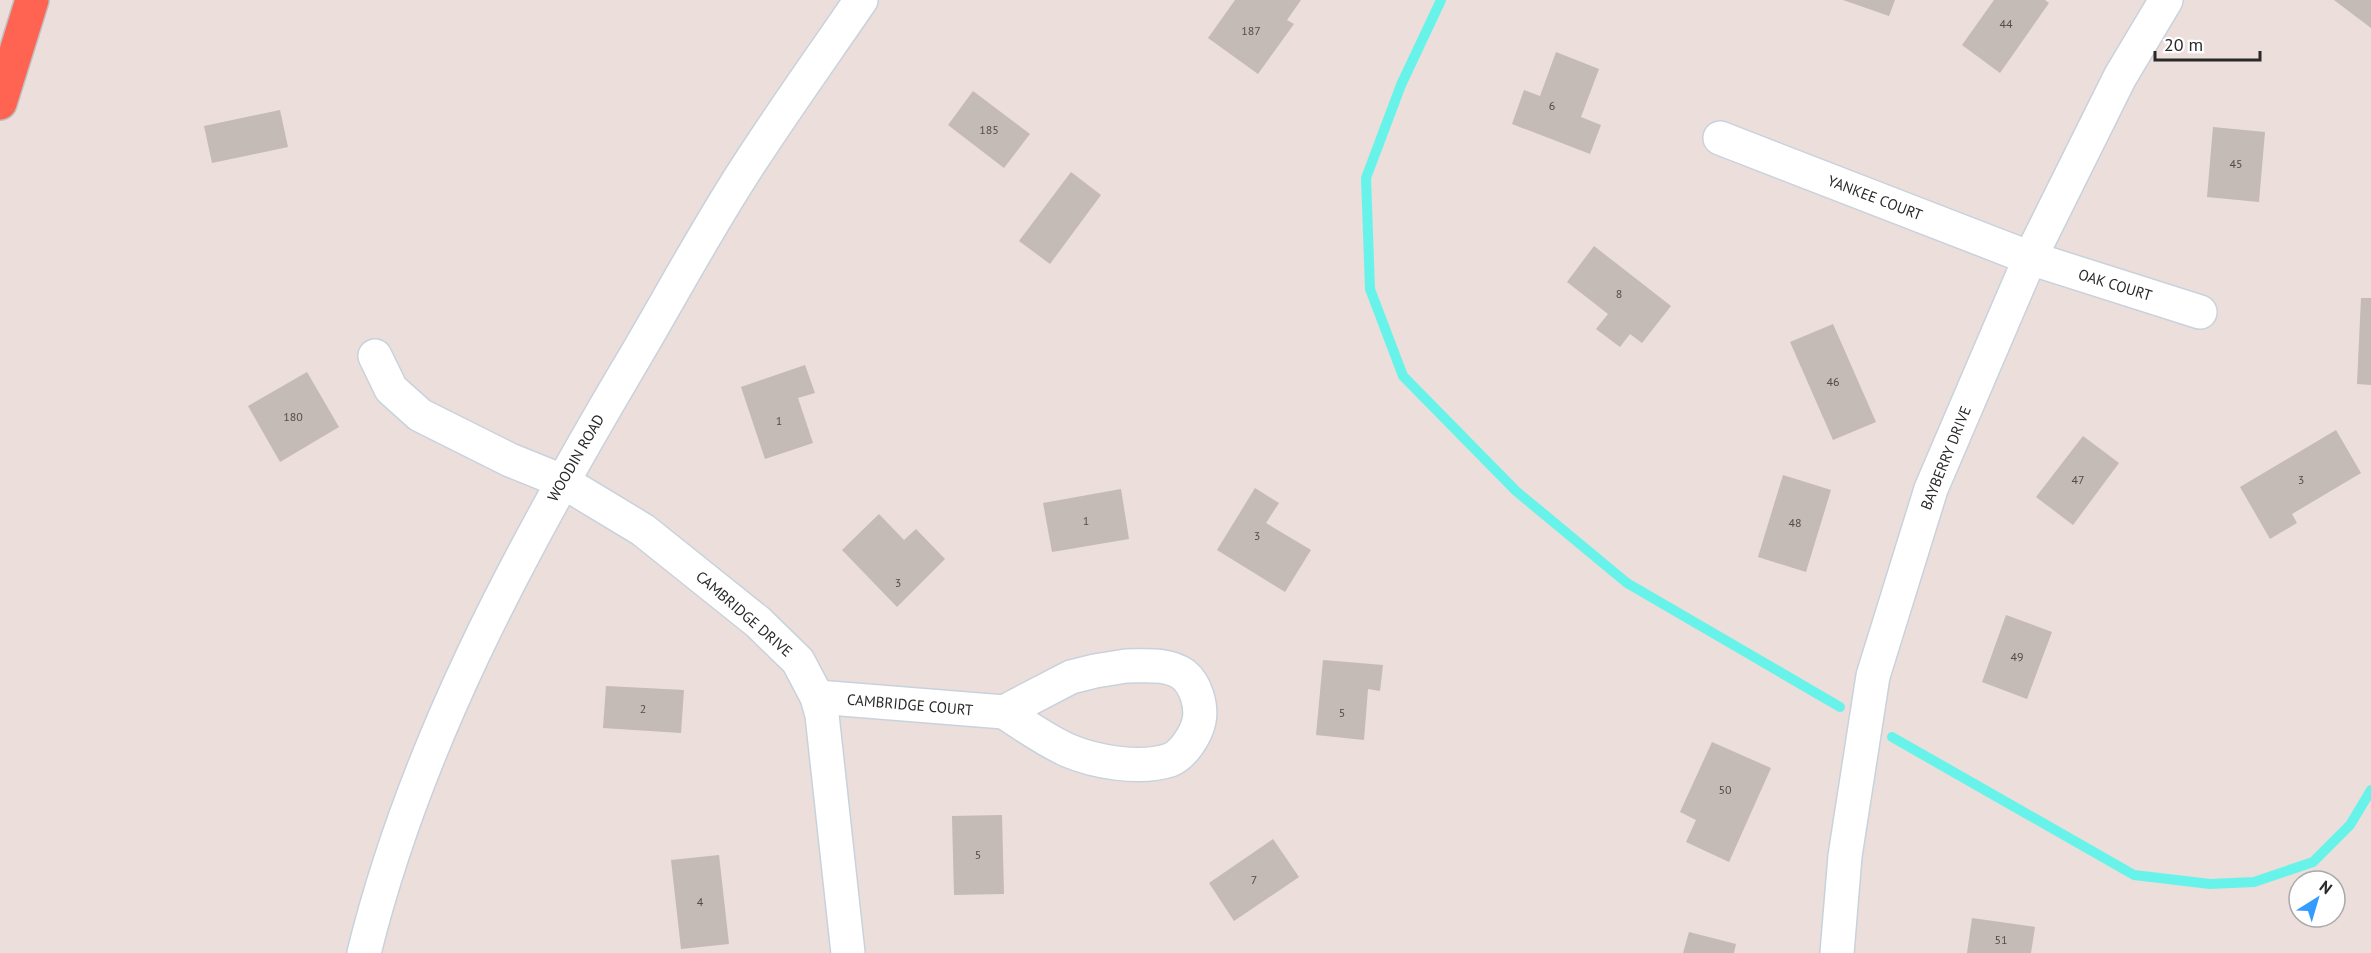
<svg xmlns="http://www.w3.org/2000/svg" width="2371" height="953" font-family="'PT Sans',sans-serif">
<rect width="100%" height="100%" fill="#ecdeda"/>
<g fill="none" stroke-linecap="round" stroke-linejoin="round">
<g stroke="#68f3ea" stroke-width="10">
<path d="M1441 0 1401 85 1366 178 1370 289 1403 376 1516 491 1627 583 1840 707"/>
<path d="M1892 737 2134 875 2210 884 2254 882 2313 862 2350 825 2371 790"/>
</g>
</g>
<g fill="#c4bab6">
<path d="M1235 0H1301L1287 20 1294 24 1258 74 1208 38Z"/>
<path d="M1843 0H1895L1889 16Z"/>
<path d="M1994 0H2045L2049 3 2000 73 1962 45Z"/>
<path d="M2334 0H2371V28Z"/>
<path d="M1556 52 1599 69 1581 117 1601 125 1590 154 1512 124 1524 90 1540 96Z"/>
<path d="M973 91 1030 134 1004 168 948 125Z"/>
<path d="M280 110 288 147 212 163 204 126Z"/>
<path d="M2213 127 2265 132 2259 202 2207 197Z"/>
<path d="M1071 172 1101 195 1050 264 1019 241Z"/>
<path d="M1594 246 1671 306 1642 343 1630 334 1620 347 1596 329 1608 314 1567 282Z"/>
<path d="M2361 298H2371V385L2357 384Z"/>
<path d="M1833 324 1876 422 1833 440 1790 342Z"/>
<path d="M805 365 815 393 798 398 813 443 765 459 741 387Z"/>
<path d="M307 372 339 427 280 462 248 406Z"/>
<path d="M2336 430 2361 473 2292 514 2297 523 2270 539 2240 487Z"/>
<path d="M2083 436 2119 463 2073 525 2036 497Z"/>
<path d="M1783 475 1831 490 1806 572 1758 557Z"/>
<path d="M1255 488 1279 503 1266 523 1311 550 1285 592 1217 550Z"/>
<path d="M1121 489 1129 539 1052 552 1043 503Z"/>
<path d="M879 514 904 540 916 529 945 559 897 607 842 550Z"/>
<path d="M2006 615 2052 632 2027 699 1982 682Z"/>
<path d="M1323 660 1383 665 1380 691 1368 689 1364 740 1316 735Z"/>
<path d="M606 686 684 690 681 733 603 728Z"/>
<path d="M1712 742 1771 768 1729 862 1686 842 1696 820 1680 812Z"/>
<path d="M1002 815 1004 894 954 895 952 816Z"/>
<path d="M1273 839 1299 877 1234 921 1209 883Z"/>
<path d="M719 855 729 944 681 949 671 860Z"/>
<path d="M1972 918 2035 927 2031 953H1967Z"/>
<path d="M1689 932 1736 944 1734 953H1683Z"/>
</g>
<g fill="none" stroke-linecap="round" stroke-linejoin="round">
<g stroke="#c8d2dc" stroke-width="36">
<g id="minor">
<path d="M1720 138 2030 258 2200 312"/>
<path d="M375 356 391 389 420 415 510 460 562 481 643 530 758 622 798 661 817 697 822 715 848 953"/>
<path d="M1126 666C1145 666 1169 663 1184 675 1196 685 1202 706 1199 721 1196 735 1183 755 1170 760 1140 770 1095 762 1067 750 1045 740 1024 725 1004 712L1071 677 1095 671Z"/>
<path d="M817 697 1004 712"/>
<path d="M364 953C415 746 518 555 626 372 668 302 706 229 751 161 786 107 824 54 861 0"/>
<path d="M1837 953 1845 856 1873 676 1931 489 2030 258 2120 77 2166 0"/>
</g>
</g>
<g stroke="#bfbfbf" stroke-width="36">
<path id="highway" d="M0 103 32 0"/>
</g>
<use href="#minor" stroke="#fff" stroke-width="33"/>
<use href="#highway" stroke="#ff6452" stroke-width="33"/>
</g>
<g text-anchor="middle" stroke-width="5" stroke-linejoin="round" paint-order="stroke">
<g font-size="12" fill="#504d4c">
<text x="2006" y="28">44</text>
<text x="1251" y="35">187</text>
<text x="1552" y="110">6</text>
<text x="989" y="134">185</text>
<text x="2236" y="168">45</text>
<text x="1619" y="298">8</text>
<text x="1833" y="386">46</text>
<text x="293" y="421">180</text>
<text x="779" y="425">1</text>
<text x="2078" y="484">47</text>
<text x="2301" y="484">3</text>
<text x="1086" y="525">1</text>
<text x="1795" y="527">48</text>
<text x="1257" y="540">3</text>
<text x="898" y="587">3</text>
<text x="2017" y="661">49</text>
<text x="643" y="713">2</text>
<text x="1342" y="717">5</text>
<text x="1725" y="794">50</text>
<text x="978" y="859">5</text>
<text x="1254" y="884">7</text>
<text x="700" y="906">4</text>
<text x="2001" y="944">51</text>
</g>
<g font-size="15" fill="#292929" stroke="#fff">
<text transform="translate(1875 198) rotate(21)" y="5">YANKEE COURT</text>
<text transform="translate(2115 285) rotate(17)" y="5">OAK COURT</text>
<text transform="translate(576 458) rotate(-60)" y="5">WOODIN ROAD</text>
<text transform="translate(1946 458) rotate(-68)" y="5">BAYBERRY DRIVE</text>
<text transform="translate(744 614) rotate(41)" y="5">CAMBRIDGE DRIVE</text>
<text transform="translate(910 705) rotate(5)" y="5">CAMBRIDGE COURT</text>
</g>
</g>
<g transform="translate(2317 899) rotate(37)"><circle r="28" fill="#ffffff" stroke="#a9a9a9" stroke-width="1.5"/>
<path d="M0-4.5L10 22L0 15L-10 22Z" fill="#349cff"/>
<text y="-9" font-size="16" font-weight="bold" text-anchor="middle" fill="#292929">N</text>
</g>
<path d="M2155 51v9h105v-9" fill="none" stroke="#292929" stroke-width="3"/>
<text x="2164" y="51" font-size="18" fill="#292929" stroke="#ffffff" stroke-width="4.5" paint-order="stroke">20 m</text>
</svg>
